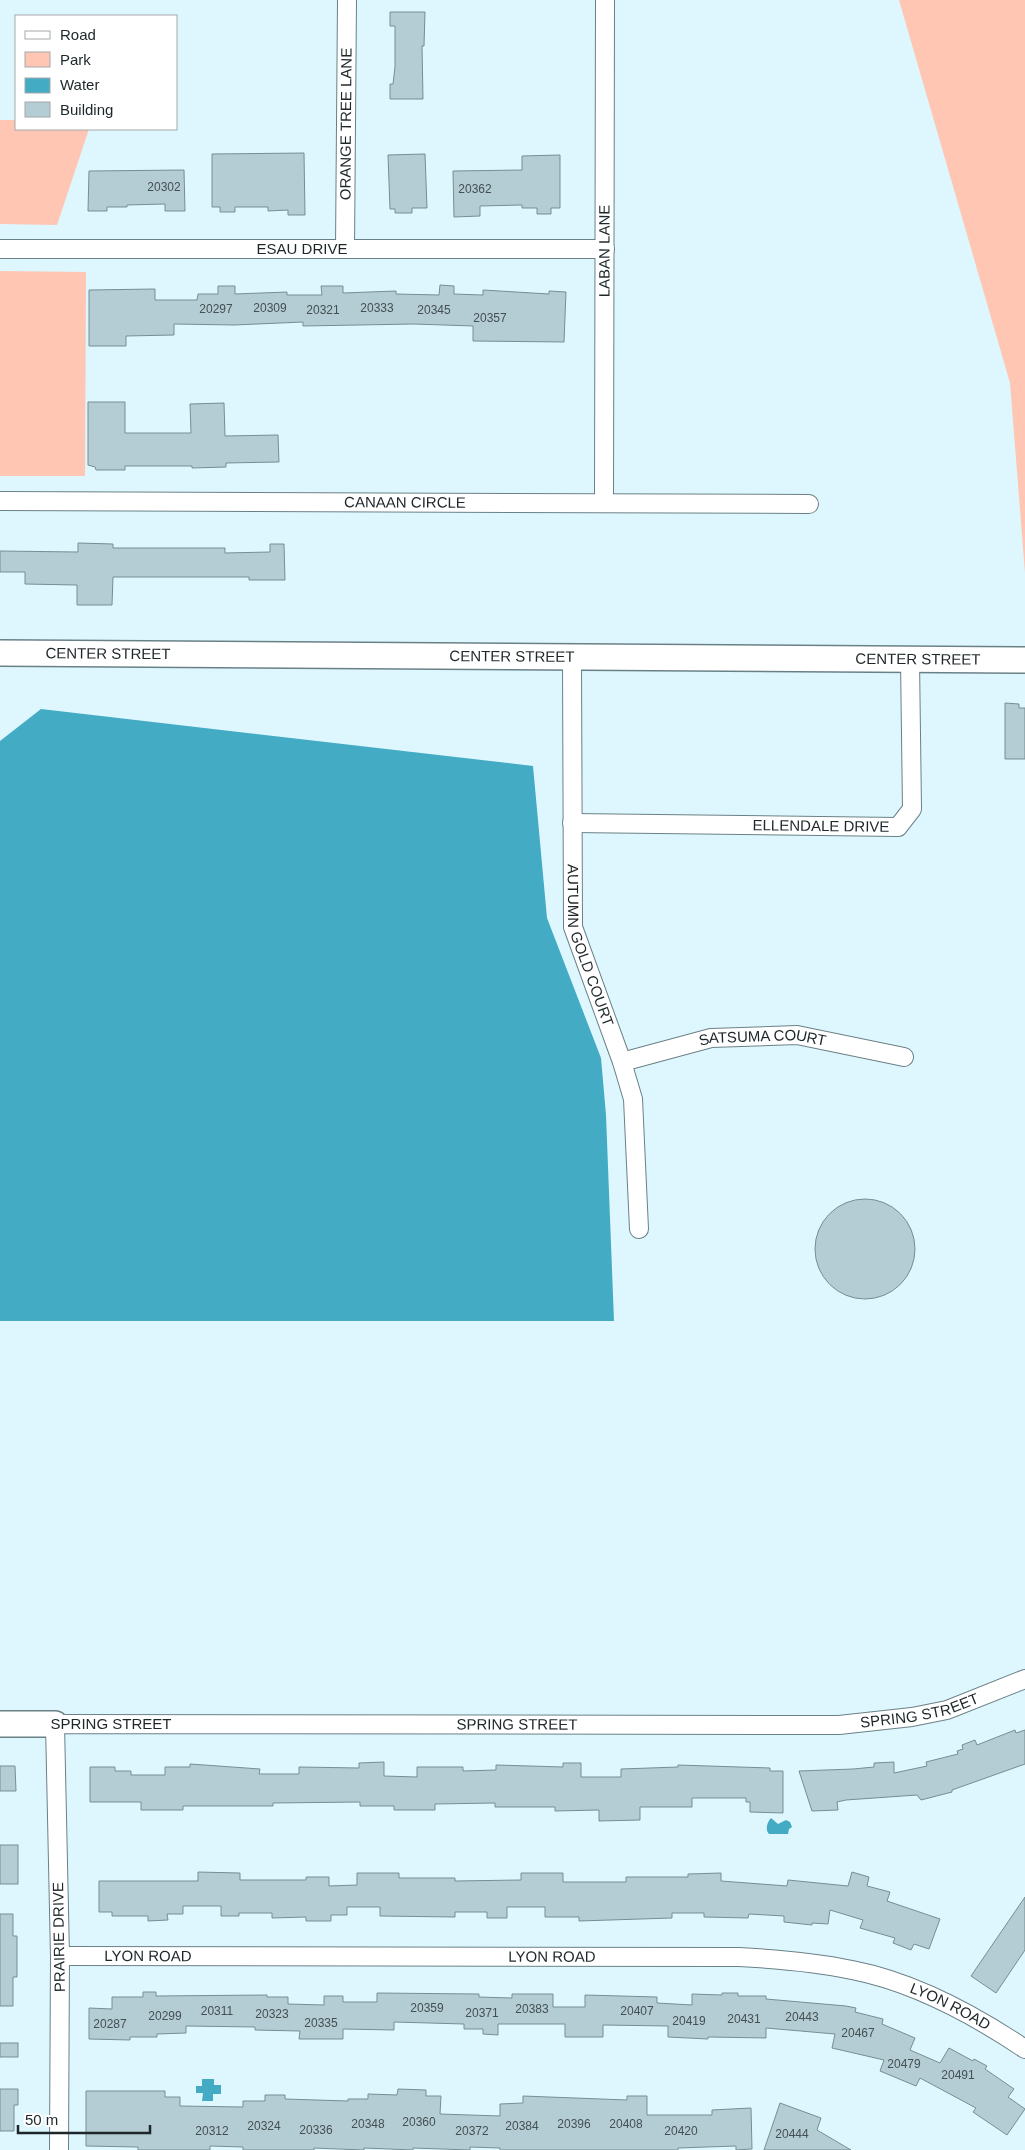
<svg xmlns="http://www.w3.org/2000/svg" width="1025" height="2150" font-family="Helvetica,sans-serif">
<rect width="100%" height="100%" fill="#def7fe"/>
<g fill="#fec6b3">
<path d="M899 0H1025V573L1010 383Z"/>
<path d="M0 120H16V129H89L57 225 0 224Z"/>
<path d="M0 271 86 272 85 476H0Z"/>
</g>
<g fill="#44abc4">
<path d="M41 709 533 766 547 918 601 1058 606 1115 614 1321H0V741Z"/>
<path d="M771 1818 778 1824 786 1820 790 1822 792 1827 789 1829 788 1834H769C765 1830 767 1822 771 1818Z"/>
<path d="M202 2079H214V2085H221V2094H213V2101H202L203 2093H196V2086H202Z"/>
</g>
<g fill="#b4ccd3" stroke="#768d93">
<path d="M390 12H425L424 46H422L423 99H390V84H393L395 67V26H390Z"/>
<path d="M304 153 305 215H288V210L268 211V207H235V212H220V207H212V154Z"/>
<path d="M425 154 427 208H412V213H395V209H390L388 155Z"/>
<path d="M560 155V208H551V214H537V208H522V205L480 206V216L454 217 453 171 522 170V156Z"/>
<path d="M184 170 185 211H165V204L127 205V207H107V211H88L89 171Z"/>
<path d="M440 285 454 286V294L483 295V290L549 294V291L566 292 564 342 473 341V326L414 324 303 326V322L234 325 174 324V335L126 336V346H89V290L155 289V300H197L198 294H218V286H235V294L287 292V295H322L321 286H343V293L396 291V294L439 295Z"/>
<path d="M88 402H125V433H191L190 404 224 403 225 436 278 435 279 462 226 463V467L192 468V466H125V470H96L95 467 88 465Z"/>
<path d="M78 543 113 544V548H225V553L270 552V544H284L285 580H249V577H113L112 605H77V585L25 584V572H0V551L78 552Z"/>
<path d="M1005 703 1019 704V708H1025V759H1005Z"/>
<circle cx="865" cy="1249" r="50"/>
<path d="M1015 1730 1016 1733 1025 1730V1764L952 1790V1792L921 1800 917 1795 846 1800 837 1802 838 1810 812 1811 799 1771 853 1769 874 1767V1763L894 1762V1773L927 1766 926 1762 958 1754 957 1751 963 1749 962 1745 975 1740 977 1745Z"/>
<path d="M384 1762V1776L417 1777V1767H463V1771L496 1770V1765L563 1767V1763H581V1777H621V1769L678 1767V1765L770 1768V1771H783V1813L750 1812V1802H746V1798H692V1807H640V1820L599 1821V1810L555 1811V1807H495V1803L435 1804V1810H394V1806H360V1802L273 1803V1806H183V1810H141V1802H90V1767H115V1771H131V1775H165V1767H190V1764L260 1769 259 1774H299V1767L359 1768V1763Z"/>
<path d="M0 1766H15L16 1791H0Z"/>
<rect x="0" y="1845" width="18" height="39"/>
<path d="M198 1872 240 1873V1880H306V1877H329V1886L357 1885V1873H399V1878H455V1881L521 1880V1873H563V1882H626V1877H688V1874L721 1873V1881L787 1886 788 1880 848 1886 852 1872 869 1877 867 1886 890 1892 887 1901 940 1919 929 1949 914 1944 911 1950 893 1943 895 1938 860 1928 863 1920 830 1910 828 1924 812 1923V1925L784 1922V1916L749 1914 748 1918 704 1917V1913H672V1918L579 1921V1917H545V1907H507V1918H487V1912H455V1917L380 1916V1907H347V1915H331V1921H306V1917L272 1918V1913H239V1916H221V1906H183V1914H167L168 1920 148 1921V1916H112V1912H99V1881H198Z"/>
<path d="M1025 1897V1950L996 1993 971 1976Z"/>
<path d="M0 1914H13V1936H17V1977H13V2006H0Z"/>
<path d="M143 1992H156V1996L267 1995V1997H288V2004L324 2005V1996H343V2002H377V1993L479 1994V1997L512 1998V1994H553V2007H585V1995L657 1997V2003L692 2005V1994L722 1995V1993H738V1996H766V1999L846 2006 856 2008 855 2012 883 2019 882 2024 915 2038 910 2050 940 2063 949 2048 973 2061 974 2059 987 2066 985 2069 1014 2089 1008 2097 1025 2109 1007 2135 973 2112 976 2108 920 2078 916 2086 880 2071 884 2060 832 2048 835 2034 766 2028V2038L708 2037V2039L668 2037V2026L603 2025V2037H565V2024H498V2035L483 2034V2029H464V2024L394 2022V2030L343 2029V2039H299L300 2031 255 2030V2027L186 2026V2033L157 2034V2037H130V2040L89 2039V2008L112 2009V1997H143Z"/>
<rect x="0" y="2043" width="18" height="14"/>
<path d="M0 2089H18V2105H14V2131H0Z"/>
<path d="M398 2089 426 2090V2096H441L440 2114 500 2116V2104L523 2103V2096L627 2100V2096H647V2115H712V2110L751 2108 752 2149 736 2150V2146L678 2148V2150H500V2148L470 2147V2150L413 2148V2150L364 2148V2150L314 2148V2150H243V2147L210 2146V2150H138V2147L86 2146V2091H165V2097H180V2106L243 2107V2101H265V2095H285V2099L348 2101V2099H368V2094L397 2095Z"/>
<path d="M780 2103 821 2118 817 2130 851 2150H764Z"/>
</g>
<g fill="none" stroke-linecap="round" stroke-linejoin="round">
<g stroke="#6a8087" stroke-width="20">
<g id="street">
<path id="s1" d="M0 249H605"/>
<path id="s2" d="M345 249 347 0"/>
<path id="s3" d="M0 501 809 504"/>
<path id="s4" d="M604 502 605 0"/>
<path id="s5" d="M572 657 573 927 622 1062 633 1099 639 1229"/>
<path id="s6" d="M572 823 898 827 912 809 910 660"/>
<path id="s7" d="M622 1062 711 1038 797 1035 904 1057"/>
<path id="s8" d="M60 1956 739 1957C777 1959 815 1962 852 1970 914 1982 973 2014 1025 2049"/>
<path id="s9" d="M59 2150 60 1956 55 1724 839 1725 912 1717 947 1710 1025 1679"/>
</g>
</g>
<g stroke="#6a8087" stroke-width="28">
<g id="secondary">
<path id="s10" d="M0 653 1025 660"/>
<path d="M0 1724H55"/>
</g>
</g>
<use href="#street" stroke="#fff" stroke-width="18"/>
<use href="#secondary" stroke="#fff" stroke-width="25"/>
</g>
<g text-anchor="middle" stroke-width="4" stroke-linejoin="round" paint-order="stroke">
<g font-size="12" fill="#435054">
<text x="164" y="191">20302</text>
<text x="475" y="193">20362</text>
<text x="270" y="312">20309</text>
<text x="377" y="312">20333</text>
<text x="216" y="313">20297</text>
<text x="323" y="314">20321</text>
<text x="434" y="314">20345</text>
<text x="490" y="322">20357</text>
<text x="427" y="2012">20359</text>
<text x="532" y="2013">20383</text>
<text x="217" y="2015">20311</text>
<text x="637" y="2015">20407</text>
<text x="482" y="2017">20371</text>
<text x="272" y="2018">20323</text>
<text x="165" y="2020">20299</text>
<text x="802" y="2021">20443</text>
<text x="744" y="2023">20431</text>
<text x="689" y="2025">20419</text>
<text x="321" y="2027">20335</text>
<text x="110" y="2028">20287</text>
<text x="858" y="2037">20467</text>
<text x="904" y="2068">20479</text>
<text x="958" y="2079">20491</text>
<text x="419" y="2126">20360</text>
<text x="368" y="2128">20348</text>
<text x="574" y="2128">20396</text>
<text x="626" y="2128">20408</text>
<text x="264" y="2130">20324</text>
<text x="522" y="2130">20384</text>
<text x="316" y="2134">20336</text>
<text x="212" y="2135">20312</text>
<text x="472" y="2135">20372</text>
<text x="681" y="2135">20420</text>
<text x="792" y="2138">20444</text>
</g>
<g font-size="15" fill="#1d2629" stroke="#fff">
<text dy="5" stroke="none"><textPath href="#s2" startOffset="125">ORANGE TREE LANE</textPath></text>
<text dy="5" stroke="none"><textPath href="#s1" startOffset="302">ESAU DRIVE</textPath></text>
<text dy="5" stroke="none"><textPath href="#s4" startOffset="251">LABAN LANE</textPath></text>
<text dy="5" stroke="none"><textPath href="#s3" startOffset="405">CANAAN CIRCLE</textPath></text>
<text dy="5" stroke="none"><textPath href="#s10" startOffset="108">CENTER STREET</textPath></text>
<text dy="5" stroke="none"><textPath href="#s10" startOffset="512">CENTER STREET</textPath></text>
<text dy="5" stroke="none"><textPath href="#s10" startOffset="918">CENTER STREET</textPath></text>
<text dy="5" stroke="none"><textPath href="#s6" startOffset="249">ELLENDALE DRIVE</textPath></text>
<text dy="5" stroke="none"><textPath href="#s5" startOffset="291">AUTUMN GOLD COURT</textPath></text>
<text dy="5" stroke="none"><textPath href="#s7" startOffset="144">SATSUMA COURT</textPath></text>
<text dy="5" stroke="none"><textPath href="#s9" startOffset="1292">SPRING STREET</textPath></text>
<text x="111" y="1729">SPRING STREET</text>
<text dy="5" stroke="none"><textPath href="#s9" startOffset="888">SPRING STREET</textPath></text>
<text transform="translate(59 1937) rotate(-91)" y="5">PRAIRIE DRIVE</text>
<text dy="5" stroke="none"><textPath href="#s8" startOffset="88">LYON ROAD</textPath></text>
<text dy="5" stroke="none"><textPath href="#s8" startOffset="492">LYON ROAD</textPath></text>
<text dy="5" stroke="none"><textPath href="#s8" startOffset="898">LYON ROAD</textPath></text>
</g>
</g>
<rect x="15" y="15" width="162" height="115" fill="#ffffff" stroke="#a5a8a9"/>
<rect x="25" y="31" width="25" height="8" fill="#ffffff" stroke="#a5a8a9"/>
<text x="60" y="40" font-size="15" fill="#1d2629">Road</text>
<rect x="25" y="52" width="25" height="15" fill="#fec6b3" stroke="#a5a8a9"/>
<text x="60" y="65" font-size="15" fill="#1d2629">Park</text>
<rect x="25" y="78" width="25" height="15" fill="#44abc4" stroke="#a5a8a9"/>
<text x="60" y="90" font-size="15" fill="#1d2629">Water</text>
<rect x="25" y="102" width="25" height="15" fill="#b4ccd3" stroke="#a5a8a9"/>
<text x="60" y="115" font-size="15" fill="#1d2629">Building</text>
<path d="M18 2125v8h132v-8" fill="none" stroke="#1d2629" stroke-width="2.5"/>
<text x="25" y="2125" font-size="15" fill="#1d2629" stroke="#ffffff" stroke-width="4" paint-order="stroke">50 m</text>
</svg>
